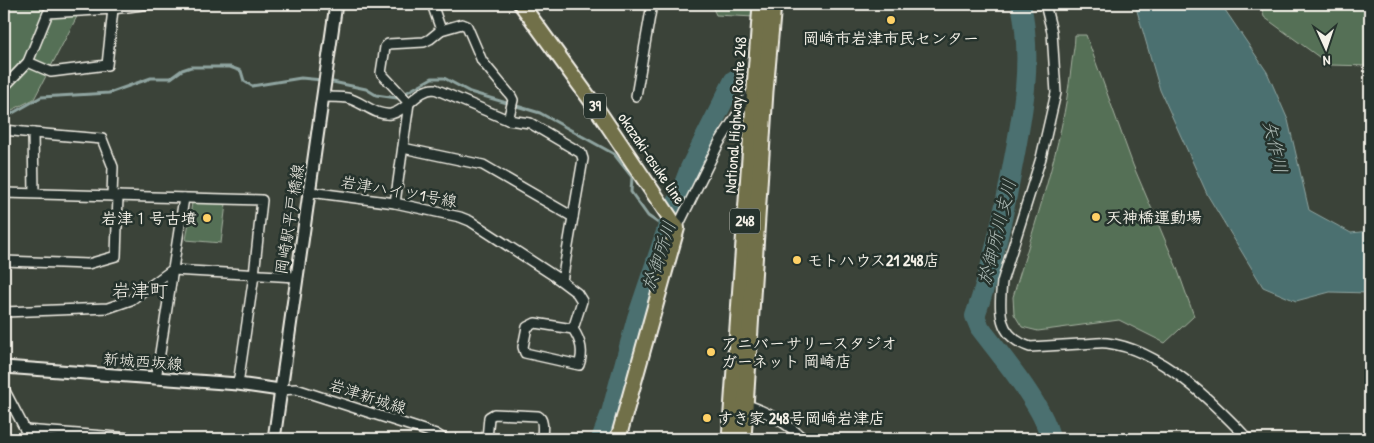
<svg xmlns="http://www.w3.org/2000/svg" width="1374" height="443" font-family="'Patrick Hand','Klee One',sans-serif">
<rect width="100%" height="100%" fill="#3b4339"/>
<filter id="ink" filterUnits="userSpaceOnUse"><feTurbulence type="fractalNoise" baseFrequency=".02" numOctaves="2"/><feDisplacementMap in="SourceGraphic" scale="10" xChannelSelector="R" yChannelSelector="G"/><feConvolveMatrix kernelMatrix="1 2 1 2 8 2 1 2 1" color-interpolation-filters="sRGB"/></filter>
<g filter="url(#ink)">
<g fill="#557056" stroke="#a4b09f">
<path d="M4 4H94L83 5 34 99 4 114Z"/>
<path d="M711 4H755L754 17 716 15Z"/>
<path d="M1261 4H1370V66L1330 65 1264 17Z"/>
<path d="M1075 35H1086L1133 165 1177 268 1194 316 1165 343 1119 320 1038 331 1022 327 1014 314 1013 297C1035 222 1062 147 1071 69 1072 57 1075 47 1075 35Z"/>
<path d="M192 203 226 204 221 243 186 240Z"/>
</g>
<path fill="#4b7070" stroke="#8fa4a0" d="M1135 4H1221L1267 72 1288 120 1309 210 1351 233 1370 231V293L1330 292 1296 301 1263 287 1208 196 1160 90Z"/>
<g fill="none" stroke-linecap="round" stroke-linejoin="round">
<g stroke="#8fa4a0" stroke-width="3">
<path d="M328 81 366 89 376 95 397 98 432 78H444L470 92 540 113 614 154 632 177 631 192 648 216 667 229"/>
<path d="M4 118 41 97 109 93 151 78H171L182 70 191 67H230L241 71 244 81 252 86 301 78 322 80"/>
</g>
<g stroke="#4b7070" stroke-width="20">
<path d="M1021 4C1033 61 1023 113 1012 169 1003 219 992 268 975 316L980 328C999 353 1047 410 1050 439"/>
<path d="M601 439 611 413 637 318 667 229 690 168 734 80"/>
</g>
<g stroke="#f4f1e8" stroke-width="12">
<g id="minor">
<path d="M432 4 441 30"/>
<path d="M1045 4 1052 32 1056 93 1041 158 1002 282C999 311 997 336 1030 347 1047 346 1063 345 1080 344 1089 344 1098 342 1107 343 1160 349 1213 402 1248 439"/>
<path d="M28 62 51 72 107 65 113 9"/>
<path d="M4 87 28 62 48 13 113 9 149 4"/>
<path d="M636 96 652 4"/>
<path d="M409 103 381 73 385 47 388 44 424 42 430 39 441 30 462 24 467 26 482 61 511 96 513 100 508 120"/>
<path d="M4 130 33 133 34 193"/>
<path d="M33 133 102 139 113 167 112 196"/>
<path d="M403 148 483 165 573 217"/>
<path d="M310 192 395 203 460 217 470 221 562 281 583 159 581 153 530 123 508 120 435 89C418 88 407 111 391 114 374 116 362 101 347 98 339 97 331 97 323 97"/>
<path d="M4 193 262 200 254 275 238 384"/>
<path d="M395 203 409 103"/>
<path d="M677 228 719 143 753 90"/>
<path d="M4 261 88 264 116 256 118 196"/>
<path d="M557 278 577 293 582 301 573 329C581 341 584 352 579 365L525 353 523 347 527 327 535 323 573 329"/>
<path d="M4 312 108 308 131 300 172 270 296 277"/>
<path d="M156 379 184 198"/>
<path d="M4 389 30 439"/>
<path d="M280 390 296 389 436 434 444 439"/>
<path d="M745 404C768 412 787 423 804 439"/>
<path d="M25 430 144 439"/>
<path d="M487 439 489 417 494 414 538 416C545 420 542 432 542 439"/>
</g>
</g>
<g stroke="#f4f1e8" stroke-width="15">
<g id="tertiary">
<path d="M4 367 238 384 280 390"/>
<path d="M274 439 336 4"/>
</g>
</g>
<g stroke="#f4f1e8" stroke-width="18">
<path id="primary" d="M521 4 595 106 677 228 618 439"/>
</g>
<g stroke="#f4f1e8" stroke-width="19">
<g id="trunk">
<path d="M730 439 761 4"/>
<path d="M743 439 765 91 773 4"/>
</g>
</g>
<use href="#minor" stroke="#26332d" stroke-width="9"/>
<use href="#tertiary" stroke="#26332d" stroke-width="11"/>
<use href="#primary" stroke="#71704a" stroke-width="14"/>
<use href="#trunk" stroke="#71704a" stroke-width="15"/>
</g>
</g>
<g fill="#ffd166" stroke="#26332d" stroke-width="2">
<circle cx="891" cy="20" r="5"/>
<circle cx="1096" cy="217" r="5"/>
<circle cx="207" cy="218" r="5"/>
<circle cx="797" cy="260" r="5"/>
<circle cx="711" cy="352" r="5"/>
<circle cx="707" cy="418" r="5"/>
</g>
<g text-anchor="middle" stroke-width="5" stroke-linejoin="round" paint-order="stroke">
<g fill="#26332d" stroke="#b6b8b0" stroke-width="1">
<rect x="584" y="93.5" width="22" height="25" rx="4"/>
<rect x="730" y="208.5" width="30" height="25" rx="4"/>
</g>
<g font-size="15" font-weight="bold" fill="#f4f1e8">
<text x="595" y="111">39</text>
<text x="745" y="226">248</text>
</g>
<g font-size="16" font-weight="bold" fill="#f4f1e8" stroke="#26332d" text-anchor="start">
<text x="891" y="44" text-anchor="middle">岡崎市岩津市民センター</text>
<text x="1106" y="223">天神橋運動場</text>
<text x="197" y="224" text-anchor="end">岩津１号古墳</text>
<text x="807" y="266">モトハウス21 248店</text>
<text x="721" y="349">アニバーサリースタジオ<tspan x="721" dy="18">ガーネット 岡崎店</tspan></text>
<text x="717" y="424">すき家 248号岡崎岩津店</text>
</g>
<g font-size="16" fill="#f4f1e8" stroke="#26332d">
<text transform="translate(735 115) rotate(-86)" y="6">National Highway Route 248</text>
<text transform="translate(652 158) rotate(56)" y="6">okazaki-asuke line</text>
<text transform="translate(399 191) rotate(10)" y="6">岩津ハイツ1号線</text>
<text transform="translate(289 219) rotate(-81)" y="6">岡崎駅平戸橋線</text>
<text transform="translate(143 361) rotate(4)" y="6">新城西坂線</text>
<text transform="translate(368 396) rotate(18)" y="6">岩津新城線</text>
</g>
<g font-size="18" font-style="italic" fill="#b0bdb8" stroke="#26332d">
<text transform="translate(1275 147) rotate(77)" y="6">矢作川</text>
<text transform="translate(997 232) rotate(-76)" y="6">於御所川支川</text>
<text transform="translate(659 256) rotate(-72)" y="6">於御所川</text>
</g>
<g font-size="19" fill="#f4f1e8" stroke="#26332d">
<text x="140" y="297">岩津町</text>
</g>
</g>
<rect width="1374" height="443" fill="none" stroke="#26332d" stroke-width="20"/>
<rect x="10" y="10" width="1354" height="423" fill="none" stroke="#f4f1e8" stroke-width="2" filter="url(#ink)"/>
<g transform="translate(1326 48) rotate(177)" stroke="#26332d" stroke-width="4" paint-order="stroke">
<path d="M0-4L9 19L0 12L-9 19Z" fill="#f4f1e8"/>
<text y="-8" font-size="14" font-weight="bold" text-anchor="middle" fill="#f4f1e8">N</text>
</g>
</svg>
